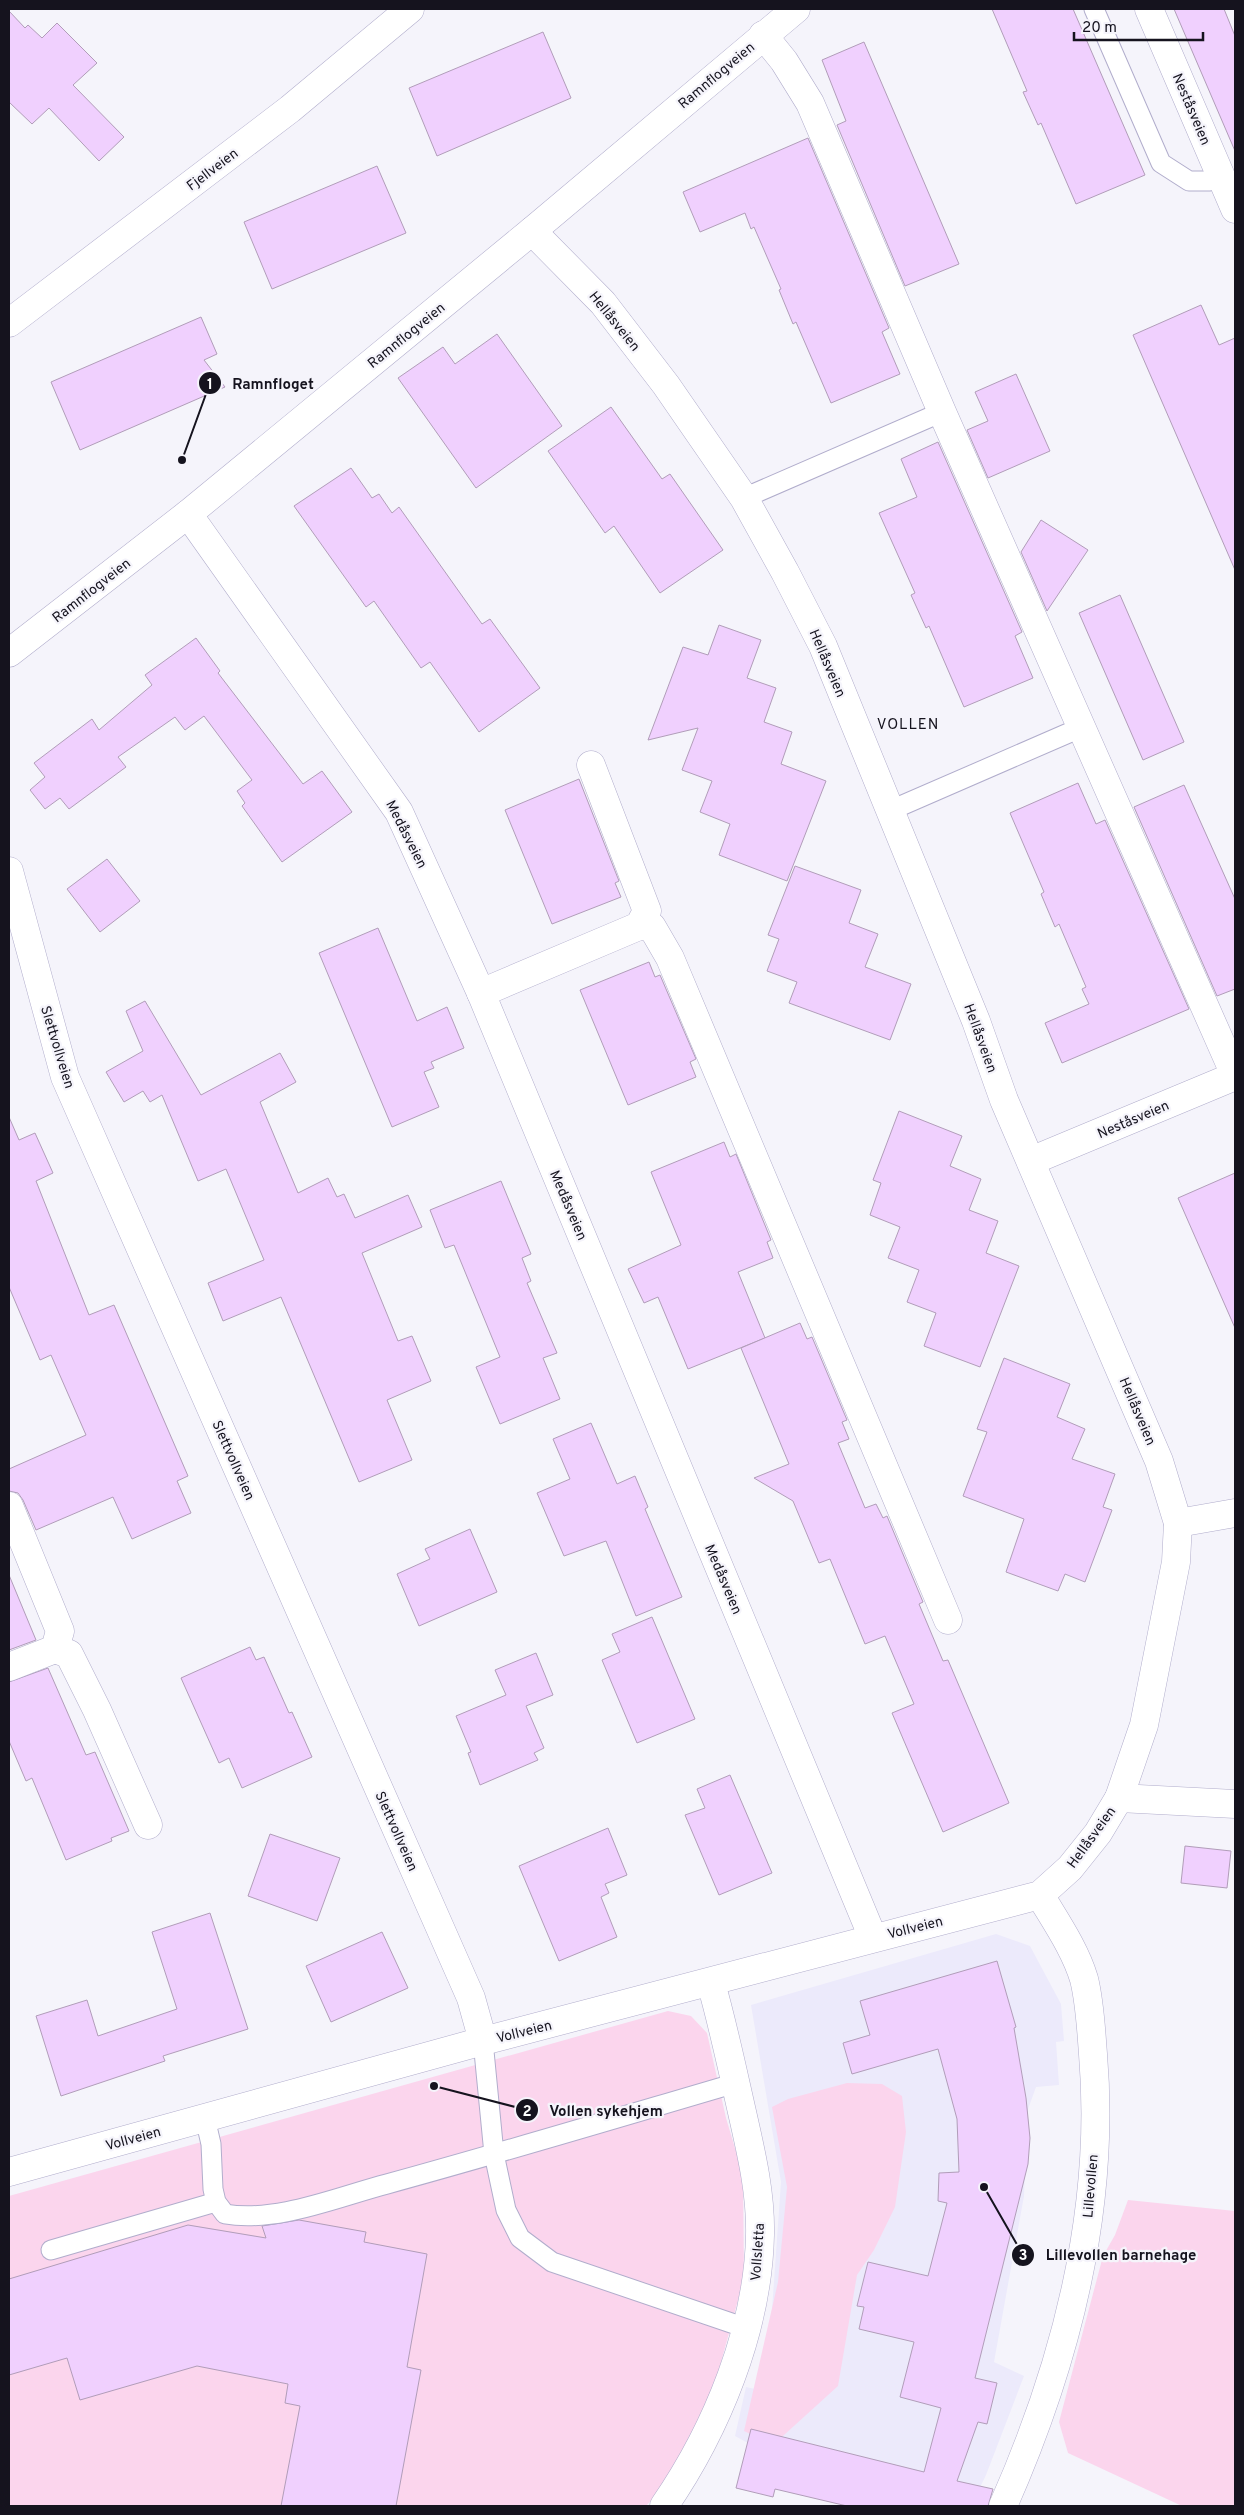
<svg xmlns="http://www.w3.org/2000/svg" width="1244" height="2515" font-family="Overpass,sans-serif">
<rect width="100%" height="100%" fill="#f5f4fb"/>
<path fill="#eceafb" d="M996 1934 1030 1946 1061 2004 1064 2041 1056 2042 1059 2085 1036 2087 1027 2112 1024 2196 994 2362 1024 2376 986 2475 971 2506H863L735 2436 746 2387 755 2389 772 2310 781 2182 751 2005Z"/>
<g fill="#fbd5ed">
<path d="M668 2011 691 2016 707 2033 726 2118 743 2175 744 2278 714 2388 663 2488 646 2506H9V2196Z"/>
<path d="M847 2083 882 2084 902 2096 906 2132 895 2207 874 2250 857 2275 838 2386 773 2445 744 2431 778 2282 787 2187 772 2107 788 2099Z"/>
<path d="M1128 2200 1235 2211V2506H1182L1068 2453 1059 2422 1103 2256 1115 2235Z"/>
</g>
<g fill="#f0d0fe" stroke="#b19db9">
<path d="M992 9H1073L1145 175 1076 204 1041 123 1038 125 1023 92 1027 91Z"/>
<path d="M1174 9H1224L1235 36V151Z"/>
<path d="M9 11 25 28 28 25 42 38 57 23 97 63 73 85 124 137 99 161 49 108 32 124 9 102Z"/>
<path d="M543 32 571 98 437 156 409 88Z"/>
<path d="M864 42 959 264 905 286 837 125 846 121 822 60Z"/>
<path d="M808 138 889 328 882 332 900 374 831 403 796 322 793 324 779 290 781 289 754 227 751 229 745 213 700 232 683 192Z"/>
<path d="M377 166 406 233 272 289 244 222Z"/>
<path d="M1201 305 1219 345 1235 338V570L1133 335Z"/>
<path d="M201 317 217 354 204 360 225 387 80 450 51 382Z"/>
<path d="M497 334 562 426 476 488 398 378 443 347 455 364Z"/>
<path d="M1016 374 1050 451 988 478 967 430 988 421 975 392Z"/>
<path d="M611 407 662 479 670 474 723 550 660 593 614 526 605 533 548 451Z"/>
<path d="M938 442 1022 632 1015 636 1033 678 964 707 929 626 926 628 911 595 915 593 879 513 917 497 901 459Z"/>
<path d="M351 468 372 498 379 494 392 513 399 507 482 624 490 619 540 688 479 732 430 662 421 668 374 601 366 607 294 506Z"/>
<path d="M1041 520 1088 550 1047 611 1021 552Z"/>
<path d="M1120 595 1184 742 1143 760 1079 613Z"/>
<path d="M719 625 761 640 747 678 776 688 764 722 792 732 781 764 826 781 787 881 719 855 730 824 700 812 712 781 682 770 698 728 648 740 683 647 708 655Z"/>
<path d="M196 638 220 671 218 673 303 784 322 771 352 812 282 862 242 806 245 803 237 791 252 780 204 716 185 730 175 717 118 757 126 767 69 809 60 798 45 809 30 790 45 777 34 763 92 719 99 730 152 685 145 675Z"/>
<path d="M579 779 619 881 615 883 621 897 552 924 505 810Z"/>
<path d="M1078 783 1096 824 1105 820 1189 1009 1062 1063 1045 1023 1089 1004 1082 989 1086 987 1059 924 1055 927 1041 894 1044 892 1010 813Z"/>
<path d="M1184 785 1235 899V989L1217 996 1134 807Z"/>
<path d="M107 859 140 901 100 932 67 889Z"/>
<path d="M795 866 861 890 849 923 878 934 865 967 911 984 890 1040 789 1003 797 982 767 971 779 939 768 935Z"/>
<path d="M378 928 417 1021 447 1007 464 1048 431 1062 434 1068 424 1072 439 1107 392 1127 319 953Z"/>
<path d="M649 962 655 977 660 975 696 1059 690 1062 696 1077 628 1105 580 990Z"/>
<path d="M145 1001 201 1095 280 1053 296 1082 260 1102 298 1193 328 1178 337 1197 344 1194 355 1218 408 1195 422 1227 362 1253 398 1341 412 1336 431 1381 387 1400 412 1460 359 1482 281 1297 223 1321 208 1283 264 1260 226 1169 198 1181 162 1095 150 1102 143 1091 124 1102 106 1072 143 1051 126 1011Z"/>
<path d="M899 1111 962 1136 950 1166 981 1179 969 1210 998 1221 986 1253 1019 1266 980 1367 924 1346 936 1313 907 1302 919 1270 888 1258 900 1227 870 1215 881 1183 873 1180Z"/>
<path d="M9 1117 19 1140 35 1133 53 1173 36 1181 89 1315 114 1305 188 1476 177 1481 191 1513 132 1539 113 1497 36 1530 23 1500 18 1493 9 1491V1469L86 1435 51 1355 40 1360 9 1287Z"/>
<path d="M724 1142 730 1157 736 1154 771 1240 767 1242 773 1258 738 1272 765 1338 688 1369 658 1297 644 1303 628 1269 681 1245 651 1172Z"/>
<path d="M1235 1173V1328L1178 1198Z"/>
<path d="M501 1181 531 1254 522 1258 531 1281 527 1283 557 1353 543 1358 560 1399 500 1424 476 1367 500 1357 454 1245 445 1248 430 1210Z"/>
<path d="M800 1323 807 1339 812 1337 847 1420 842 1422 849 1439 838 1443 865 1508 876 1504 883 1518 887 1516 923 1602 919 1604 943 1661 948 1660 1009 1803 943 1832 892 1713 914 1704 885 1636 865 1644 830 1559 819 1563 793 1501 754 1478 789 1464 741 1348Z"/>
<path d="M1004 1358 1070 1384 1057 1417 1085 1429 1072 1459 1115 1474 1103 1507 1112 1510 1085 1582 1065 1574 1058 1591 1006 1572 1024 1519 963 1496 987 1432 977 1429Z"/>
<path d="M591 1423 617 1484 635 1476 648 1507 645 1509 682 1597 636 1616 606 1541 564 1556 537 1493 570 1479 553 1439Z"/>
<path d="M470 1529 497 1592 419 1626 397 1574 430 1559 425 1549Z"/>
<path d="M9 1575 36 1640 9 1650Z"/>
<path d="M652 1617 695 1719 637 1743 602 1660 620 1652 612 1634Z"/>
<path d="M250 1647 256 1660 264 1657 289 1713 292 1712 312 1757 242 1788 229 1758 219 1763 181 1678Z"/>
<path d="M536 1653 553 1695 526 1706 544 1748 534 1753 538 1760 480 1785 468 1753 471 1752 456 1716 506 1695 495 1670Z"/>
<path d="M48 1668 86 1755 95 1752 129 1831 111 1838 112 1841 66 1860 32 1778 26 1781 9 1741V1682Z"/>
<path d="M730 1775 772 1873 719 1895 685 1815 705 1808 697 1789Z"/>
<path d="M608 1828 627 1875 605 1884 609 1893 601 1897 617 1937 559 1961 519 1866Z"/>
<path d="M270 1834 340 1858 317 1921 248 1896Z"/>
<path d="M1185 1846 1231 1851 1227 1888 1181 1883Z"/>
<path d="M210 1913 248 2029 163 2056 165 2061 61 2096 36 2016 87 2000 98 2036 177 2009 152 1932Z"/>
<path d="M382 1932 408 1988 331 2022 306 1966Z"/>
<path d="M997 1961 1016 2027 1014 2028 1026 2098 1030 2138 1028 2164 975 2378 997 2383 987 2424 978 2422 957 2481 993 2489 988 2506H847L775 2489 773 2497 736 2488 751 2429 924 2472 941 2408 900 2397 914 2342 859 2329 864 2307 857 2306 868 2262 928 2276 947 2203 938 2201 939 2173 959 2172 957 2119 938 2049 852 2074 843 2043 870 2035 860 2001Z"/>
<path d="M299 2220 366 2232 364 2242 427 2254 407 2367 421 2370 396 2506H281L300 2406 285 2403 288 2384 197 2366 80 2400 67 2358 9 2375V2279L188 2225 266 2238 262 2226Z"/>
</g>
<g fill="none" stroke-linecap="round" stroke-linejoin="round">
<g stroke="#b1adcc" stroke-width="21">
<g id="service">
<path d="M1094 9 1161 163 1189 181H1209L1222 178"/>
<path d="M744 498 942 412"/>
<path d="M889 811 1080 728"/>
<path d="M483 2041 494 2154 506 2210 520 2238 552 2262 746 2328"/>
<path d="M205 2118 211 2144 213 2189 216 2202 225 2214C277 2223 337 2197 387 2184 504 2152 620 2117 736 2083"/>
<path d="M51 2250 216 2202"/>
</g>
</g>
<g stroke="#b1adcc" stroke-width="29">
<g id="minor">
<path d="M1149 9 1235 209"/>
<path d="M763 35 784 61 810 103 942 412 1235 1075"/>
<path d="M9 323 290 109 410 9"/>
<path d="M188 514 399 812 481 993 873 1938"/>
<path d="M9 653 188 514 532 231 796 9"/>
<path d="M9 871 65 1077 471 1998 483 2041"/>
<path d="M639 926 652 927 670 958 948 1620"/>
<path d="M481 993 639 926 647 911 591 765"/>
<path d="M1031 1161 1235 1076"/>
<path d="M9 1506 60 1631 55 1649 9 1667"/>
<path d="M1178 1523 1235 1513"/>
<path d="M55 1649 69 1654 97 1710 148 1825"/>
<path d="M1119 1798 1235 1804"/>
<path d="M9 2172 483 2041 1040 1895 1070 1868 1098 1833 1119 1798 1144 1725 1176 1562 1178 1523 1159 1461 1004 1100 976 1021 823 646 785 572 744 498 666 385 603 303 532 231"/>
<path d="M664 2506C717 2429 758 2329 760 2235 761 2193 751 2152 742 2112 732 2068 723 2025 711 1983"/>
<path d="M1003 2506C1065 2366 1106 2209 1093 2054 1091 2029 1090 2003 1084 1979 1075 1949 1056 1922 1040 1895"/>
</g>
</g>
<use href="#service" stroke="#fff" stroke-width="19"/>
<use href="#minor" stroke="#fff" stroke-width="28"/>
</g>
<g text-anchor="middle" stroke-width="4.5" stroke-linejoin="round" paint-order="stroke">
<g font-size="14" fill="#15131e" stroke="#f5f4fb">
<text transform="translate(716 75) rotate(-40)" y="5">Ramnflogveien</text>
<text transform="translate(1192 109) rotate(67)" y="5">Neståsveien</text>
<text transform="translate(212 169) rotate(-37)" y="5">Fjellveien</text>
<text transform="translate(615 321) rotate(51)" y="5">Hellåsveien</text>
<text transform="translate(406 335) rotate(-39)" y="5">Ramnflogveien</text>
<text transform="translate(91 590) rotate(-38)" y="5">Ramnflogveien</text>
<text transform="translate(828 663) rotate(67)" y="5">Hellåsveien</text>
<text transform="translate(407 834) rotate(63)" y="5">Medåsveien</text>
<text transform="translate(981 1038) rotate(70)" y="5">Hellåsveien</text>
<text transform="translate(58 1047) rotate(73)" y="5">Slettvollveien</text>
<text transform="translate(1133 1119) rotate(-23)" y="5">Neståsveien</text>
<text transform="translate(569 1205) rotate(67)" y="5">Medåsveien</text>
<text transform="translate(1138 1411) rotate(67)" y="5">Hellåsveien</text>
<text transform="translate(234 1460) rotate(66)" y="5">Slettvollveien</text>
<text transform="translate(724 1579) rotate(67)" y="5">Medåsveien</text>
<text transform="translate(397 1831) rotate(66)" y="5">Slettvollveien</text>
<text transform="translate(1091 1837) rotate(-54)" y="5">Hellåsveien</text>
<text transform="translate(915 1927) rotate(-14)" y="5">Vollveien</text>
<text transform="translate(524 2031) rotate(-14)" y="5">Vollveien</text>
<text transform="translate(133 2138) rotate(-15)" y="5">Vollveien</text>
<text transform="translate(1090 2186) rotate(-85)" y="5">Lillevollen</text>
<text transform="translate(757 2252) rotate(-86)" y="5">Vollsletta</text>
</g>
<g font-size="15" letter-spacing="1" fill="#15131e" stroke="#f5f4fb">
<text x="908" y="729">VOLLEN</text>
</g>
</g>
<path fill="none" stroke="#15131e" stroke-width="2" d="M182 460L210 383M434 2086L527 2110M984 2187L1023 2255"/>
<g fill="#15131e" stroke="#f5f4fb" stroke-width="2">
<circle cx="182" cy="460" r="5"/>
<circle cx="434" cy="2086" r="5"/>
<circle cx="984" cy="2187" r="5"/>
<circle cx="210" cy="383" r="12"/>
<circle cx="527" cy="2110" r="12"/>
<circle cx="1023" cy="2255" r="12"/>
</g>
<g font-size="15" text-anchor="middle" font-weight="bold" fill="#fff">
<text x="210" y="389">1</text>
<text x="527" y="2116">2</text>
<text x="1023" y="2260">3</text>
</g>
<g font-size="15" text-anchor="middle" font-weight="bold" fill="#15131e" stroke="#f5f4fb" stroke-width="4.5" stroke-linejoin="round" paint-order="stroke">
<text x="273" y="389">Ramnfloget</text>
<text x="606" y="2116">Vollen sykehjem</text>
<text x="1121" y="2260">Lillevollen barnehage</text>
</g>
<rect width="1244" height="2515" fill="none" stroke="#15131e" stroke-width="20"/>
<path d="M1074 32v8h129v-8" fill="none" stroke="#15131e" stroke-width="2.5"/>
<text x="1082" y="32" font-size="15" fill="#15131e" stroke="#f5f4fb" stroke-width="4" paint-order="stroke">20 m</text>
</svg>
